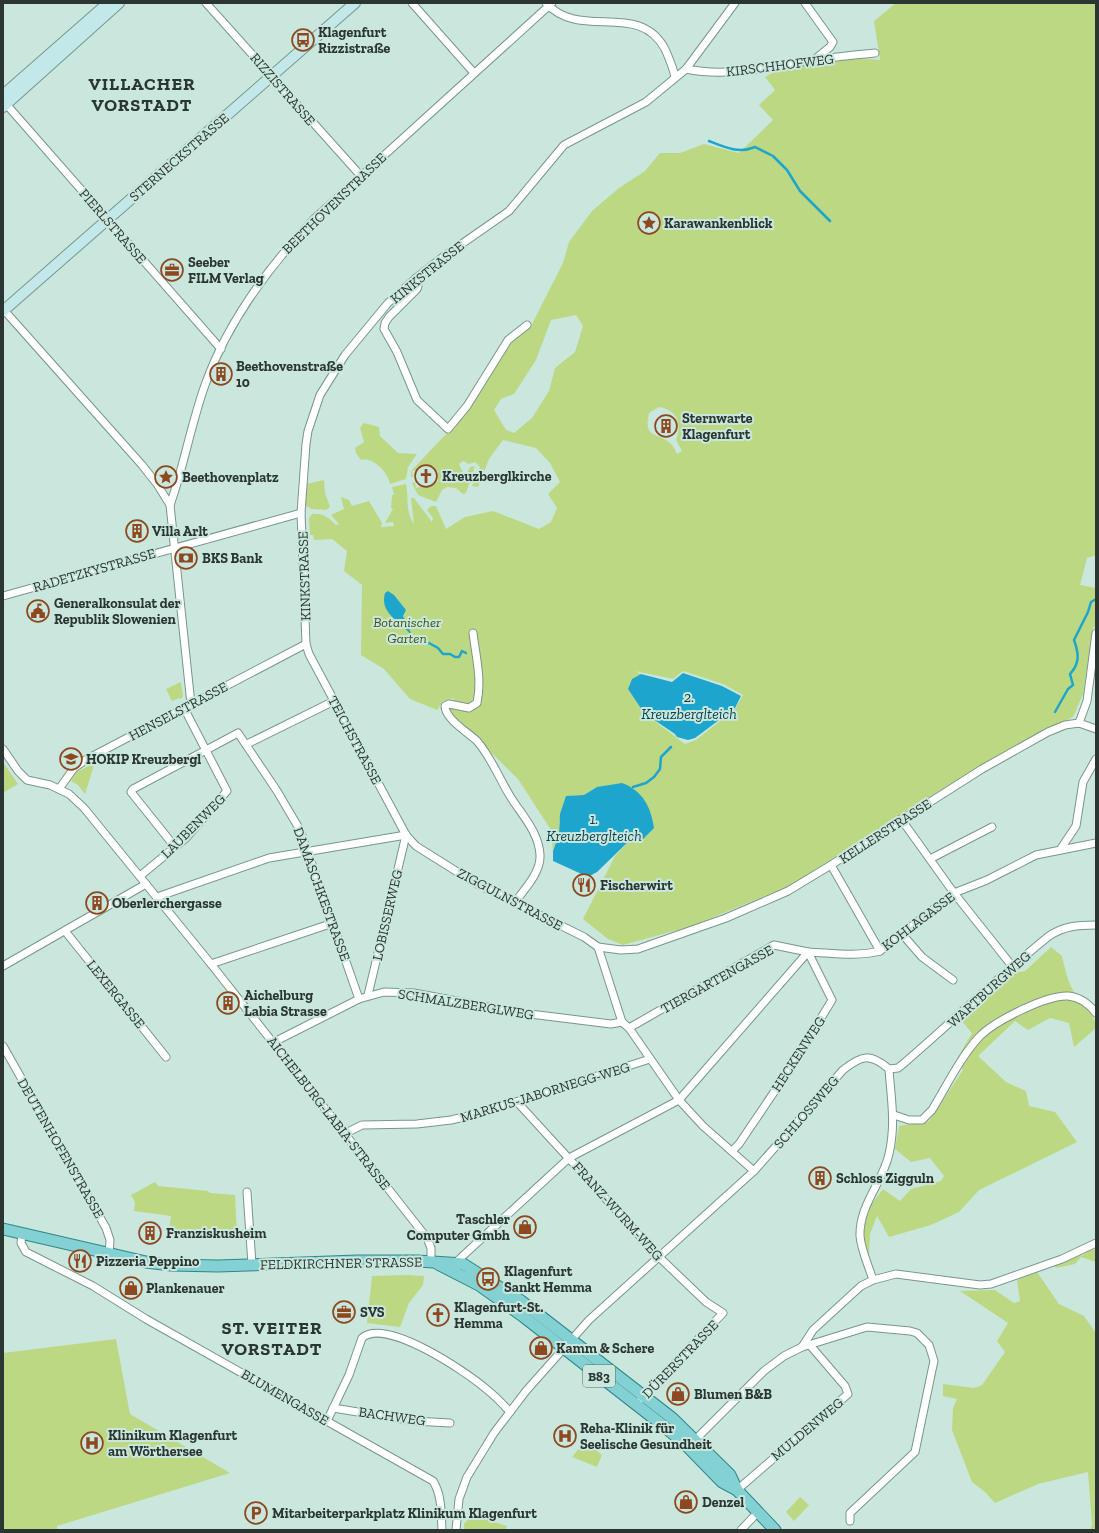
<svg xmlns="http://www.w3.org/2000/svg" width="1099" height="1533" font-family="'Zilla Slab',serif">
<rect width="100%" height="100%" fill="#cae7de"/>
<g fill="#bcd883" fill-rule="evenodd">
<path d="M896 3H1096V555L1087 558 1080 585 1096 588V625L1093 628 1083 694 1073 717 977 767 789 886 692 926 623 945 608 939 583 919 615 856 631 839 597 787 584 795 566 796 559 822V835L553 851 551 830 518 779 446 708 455 698 443 701 437 710 410 699 384 669 361 655 362 585 344 571 347 551 332 539 314 540 313 535H310L309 518 312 514C323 513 329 518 336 525L339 524 331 515 344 509 341 497 349 500 352 506 369 501 382 523 381 527 394 526 393 522 385 523 393 509 391 508 392 495H394L392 487 406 484C409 499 405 511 414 524L411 498H414L432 522 433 518 427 510 431 506H436L446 529 465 517 493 511 539 529 551 522 557 508 548 494 560 482 550 463 536 448 503 440 489 459 478 487 472 486 480 467 475 462 469 464 463 461 459 464 463 473H467L470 467 475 466 466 493 463 494 456 488 447 487 442 490 436 502 418 495 412 483 415 482 416 488 432 482 433 484 438 482V471L435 469 434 466 419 472 418 470 412 471 413 477H411V471L466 413 500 361 507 347 532 324 563 263 569 242 592 211 619 188 645 171 660 153H680L704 144 739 153 773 120 759 105 775 90 765 77C790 62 851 56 880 60L874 21ZM576 315 583 326 575 352 555 368 549 391 532 418 514 433 506 430 494 410 501 399 514 394 536 360 551 320ZM659 407C678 410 682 424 676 440L682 451 677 454C675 450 673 445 670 443 658 432 643 440 649 413ZM635 671 673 679 683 671 723 684 743 695 735 709 696 740 685 744 644 713 628 689 632 679 641 674Z"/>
<path d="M364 423 379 427 380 436 398 453 417 454 408 467 406 479 390 484C388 472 373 457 361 460L356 453 355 448 364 442 360 428Z"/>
<path d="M324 480 325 493 330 507 326 510 312 509 306 506V484Z"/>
<path d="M181 682 183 696 181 699 179 698 172 701 166 689Z"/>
<path d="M95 760V762L85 794 78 785 71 781 78 769 79 771 92 764 91 762Z"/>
<path d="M3 762 18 784 3 793Z"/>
<path d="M1051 947 1062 956C1065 969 1067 980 1074 992 1080 1004 1096 1013 1096 1028L1074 1047 1069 1023 1050 1018 1028 1030 1015 1021 978 1056 1006 1082 1026 1091 1029 1106 1055 1112 1077 1142 979 1190 959 1212 931 1225 889 1237 877 1216 870 1234 869 1256C867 1248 863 1239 862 1231 860 1216 875 1200 883 1189L900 1201 911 1189 941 1181 944 1176 930 1158 911 1162 895 1149 899 1126 929 1121 963 1070 956 1060 972 1033 961 1020 1014 973 1025 971Z"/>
<path d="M155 1182 158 1186 208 1191 210 1193 235 1195 237 1235 177 1239 169 1232 171 1216 134 1211 135 1202 131 1195Z"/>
<path d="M1089 1249 1096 1250V1262L1081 1257 1075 1264 1056 1268 1054 1265 1082 1254 1081 1257Z"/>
<path d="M1037 1272 1059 1304 1084 1316 1096 1333V1530H1090L1092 1525 1088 1472 1038 1484 995 1503 985 1492 972 1482 952 1430 953 1408 957 1399 943 1396V1384L974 1388 982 1385 1005 1352 997 1341 1008 1323 960 1291 995 1290 1014 1303 1020 1301 1017 1280Z"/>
<path d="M409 1275 424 1276 423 1285 409 1303 400 1327 367 1323 372 1276Z"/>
<path d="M116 1339 130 1414 230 1473 57 1526V1530H3V1353Z"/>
<path d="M582 1445 586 1447 591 1446 602 1455 597 1467 572 1457Z"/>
<path d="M800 1497 809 1505 794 1521 786 1512Z"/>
<path d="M481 1515 491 1521 507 1526 505 1530H464V1524L470 1517Z"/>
</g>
<g fill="#1ea5cd">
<path d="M388 591 394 595 406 610 403 616 411 633V635C401 621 379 614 385 593Z"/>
<path d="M683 673 722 686 741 696 735 708 695 738 688 740 677 737 675 734 644 713 628 689 632 679 641 674 672 682Z"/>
<path d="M622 783C643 791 651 807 654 828L642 840 631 839 597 872 588 877 553 861V851L559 835 560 814 566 796 584 795 597 787Z"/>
</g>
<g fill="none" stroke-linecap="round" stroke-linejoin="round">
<g stroke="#1ea5cd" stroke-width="2.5">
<path d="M709 141C724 147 739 154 755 147L773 156 786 169"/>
<path d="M787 170 800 191 830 221"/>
<path d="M411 635C415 644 421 643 429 643L438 648 443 654H450L455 657H459L462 651 466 653"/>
<path d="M1055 712 1068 689 1073 685 1070 674C1080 663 1079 654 1074 640L1088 612 1091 602 1096 599"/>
<path d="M633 787 646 783 654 777 660 769 661 757 671 747"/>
</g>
<g stroke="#7a958c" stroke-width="9">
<g id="street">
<path d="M206 3 360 175"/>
<path d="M412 3 474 73"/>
<path d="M546 3C580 41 639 0 665 49 669 58 673 67 675 77"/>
<path d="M735 3 686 69 646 102 564 145 509 211 443 257 416 278 388 303 345 355 320 395 308 431 306 444 301 513 306 644 309 654 406 835 416 846 475 883 584 937 598 947 622 1022 629 1028 679 1100 703 1126 754 1171"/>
<path d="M805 3 833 42 830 47 814 60"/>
<path d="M686 69C729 78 771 66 814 60 834 57 854 55 875 53"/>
<path d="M6 104 221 349"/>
<path d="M416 278 418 286 417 289 389 317 385 323 384 329 397 352 417 400 448 429 467 406 508 340 527 325"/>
<path d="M3 309 142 465 157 484 170 505"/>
<path d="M3 596 301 513"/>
<path d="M473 633C476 657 482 680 477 703L469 708 449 704 445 706C445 719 469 733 477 741 491 757 499 778 510 796 521 814 539 832 540 855 541 872 525 889 515 902"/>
<path d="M191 704 170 505C184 466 191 424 205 385 227 323 270 265 315 218L552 3"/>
<path d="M1079 723 1087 701 1096 633"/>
<path d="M1079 723 1096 729"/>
<path d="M247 744 334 701"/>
<path d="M3 749 18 771 27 780 50 785 69 794 84 808 211 964 427 1238 431 1248V1261"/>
<path d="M59 789 74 768 87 759 306 644"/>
<path d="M901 819 954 893 1012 966"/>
<path d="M175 847 131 792 133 789 238 733 277 791 300 830 359 999"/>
<path d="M1060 850 1076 826 1083 782 1096 759"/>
<path d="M930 859 992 827"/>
<path d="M831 865 880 951"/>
<path d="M140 876 186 838 227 791 184 708"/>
<path d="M157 897 269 858 406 835"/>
<path d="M65 931 166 1057"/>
<path d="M902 934 922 957 953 980"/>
<path d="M598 947 621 950 638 949 726 918 788 891 831 865 982 769 1048 732 1065 725 1079 723"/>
<path d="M211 964 333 923"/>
<path d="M3 966 146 884"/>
<path d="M368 995 406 835"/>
<path d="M629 1028 774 945 808 952 832 1000 795 1061 739 1144 732 1151"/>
<path d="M274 1044 278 1040 359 999 384 992 414 993 522 1013 611 1024 622 1022"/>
<path d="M3 1046 106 1228 110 1240 109 1254"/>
<path d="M889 1069 898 1068 903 1064C952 1022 998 977 1049 936 1064 926 1078 925 1096 925"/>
<path d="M518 1103 659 1257 706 1302 723 1313 641 1399"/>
<path d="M894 1115 909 1120H922L932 1110C946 1087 961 1056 980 1036 995 1021 1046 995 1068 996 1080 997 1089 1004 1096 1013"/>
<path d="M346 1133 362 1125 417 1124 451 1120 481 1113 650 1059"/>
<path d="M247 1192 252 1264"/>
<path d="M22 1234 21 1243 26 1252 93 1286 146 1319 433 1481C442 1495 441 1513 442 1530"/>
<path d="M454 1264 569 1158 679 1100 808 952C832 953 856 957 880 951L954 893 987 880 1036 855 1096 843"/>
<path d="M802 1347 867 1327 910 1331 917 1333 929 1345 934 1361 932 1370 915 1452 850 1513V1521"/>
<path d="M333 1408 414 1421 450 1423"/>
<path d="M327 1421 349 1375 362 1338C385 1317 465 1371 485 1388 494 1395 502 1403 510 1412"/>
<path d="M693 1442 764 1371 784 1356 802 1347 813 1330 861 1286 873 1280 896 1274 980 1285 991 1284 1062 1259 1096 1243"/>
<path d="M737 1490 848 1394 845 1386 809 1344"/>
<path d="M456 1530 459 1499 467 1477 494 1433 526 1391 589 1320 754 1171 843 1070C862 1055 870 1053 889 1069 891 1099 896 1123 889 1154 883 1182 859 1205 860 1236 861 1250 869 1267 873 1280"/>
<path d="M741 1530 758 1512"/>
</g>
</g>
<g stroke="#7a958c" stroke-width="12">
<g id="secondary">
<path d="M3 95 108 3"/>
<path d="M3 107 119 3"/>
<path d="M3 311 355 3"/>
</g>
</g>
<g stroke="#308789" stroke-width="13">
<g id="primary">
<path d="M3 1229 146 1262 171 1265 218 1266 357 1261H418L463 1264 521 1301 672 1418 730 1475 737 1490"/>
<path d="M438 1264 479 1285 524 1317 660 1423 684 1443 722 1482 737 1490 775 1530"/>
</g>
</g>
<use href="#street" stroke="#fff" stroke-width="7"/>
<use href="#secondary" stroke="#c2e8ea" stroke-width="10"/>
<use href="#primary" stroke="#84d1d4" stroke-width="11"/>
</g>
<defs>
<g id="bus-ring" transform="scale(1.15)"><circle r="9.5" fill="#cae7de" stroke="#8e4820" stroke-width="1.5"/><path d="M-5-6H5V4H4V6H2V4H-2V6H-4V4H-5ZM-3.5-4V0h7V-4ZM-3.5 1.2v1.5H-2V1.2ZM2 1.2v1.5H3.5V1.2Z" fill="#8e4820"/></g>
<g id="sight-ring" transform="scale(1.15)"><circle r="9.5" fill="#cae7de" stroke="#8e4820" stroke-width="1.5"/><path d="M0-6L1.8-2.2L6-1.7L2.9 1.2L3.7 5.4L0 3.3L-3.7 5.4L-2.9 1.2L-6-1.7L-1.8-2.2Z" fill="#8e4820"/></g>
<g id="office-ring" transform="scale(1.15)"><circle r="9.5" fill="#cae7de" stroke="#8e4820" stroke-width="1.5"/><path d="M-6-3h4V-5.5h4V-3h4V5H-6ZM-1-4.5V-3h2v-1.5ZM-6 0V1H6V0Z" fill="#8e4820"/></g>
<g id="building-ring" transform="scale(1.15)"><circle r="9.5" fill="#cae7de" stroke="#8e4820" stroke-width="1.5"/><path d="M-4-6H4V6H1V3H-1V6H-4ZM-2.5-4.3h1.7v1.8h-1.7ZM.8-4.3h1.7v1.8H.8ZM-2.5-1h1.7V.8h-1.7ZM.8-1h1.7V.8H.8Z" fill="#8e4820"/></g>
<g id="church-ring" transform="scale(1.15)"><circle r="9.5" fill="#cae7de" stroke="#8e4820" stroke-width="1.5"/><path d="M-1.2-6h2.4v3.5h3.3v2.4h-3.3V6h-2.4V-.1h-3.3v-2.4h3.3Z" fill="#8e4820"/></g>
<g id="bank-ring" transform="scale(1.15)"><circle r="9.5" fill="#cae7de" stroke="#8e4820" stroke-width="1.5"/><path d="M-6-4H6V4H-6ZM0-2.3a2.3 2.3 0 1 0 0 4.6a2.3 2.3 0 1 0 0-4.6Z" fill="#8e4820"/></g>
<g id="civic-ring" transform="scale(1.15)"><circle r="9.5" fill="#cae7de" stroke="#8e4820" stroke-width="1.5"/><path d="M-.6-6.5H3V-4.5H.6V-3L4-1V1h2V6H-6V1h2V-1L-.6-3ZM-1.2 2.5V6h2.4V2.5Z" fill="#8e4820"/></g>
<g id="school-ring" transform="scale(1.15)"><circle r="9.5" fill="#cae7de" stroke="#8e4820" stroke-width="1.5"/><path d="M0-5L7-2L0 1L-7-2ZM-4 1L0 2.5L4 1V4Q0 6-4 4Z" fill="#8e4820"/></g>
<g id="restaurant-ring" transform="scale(1.15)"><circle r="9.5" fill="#cae7de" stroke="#8e4820" stroke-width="1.5"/><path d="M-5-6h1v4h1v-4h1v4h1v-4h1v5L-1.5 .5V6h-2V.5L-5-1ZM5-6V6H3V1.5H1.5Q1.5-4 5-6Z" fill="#8e4820"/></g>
<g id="shop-ring" transform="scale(1.15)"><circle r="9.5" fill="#cae7de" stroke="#8e4820" stroke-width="1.5"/><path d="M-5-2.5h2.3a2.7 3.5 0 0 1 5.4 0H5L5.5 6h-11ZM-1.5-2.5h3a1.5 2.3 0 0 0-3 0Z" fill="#8e4820"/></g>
<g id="hospital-ring" transform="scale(1.15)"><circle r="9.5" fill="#cae7de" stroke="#8e4820" stroke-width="1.5"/><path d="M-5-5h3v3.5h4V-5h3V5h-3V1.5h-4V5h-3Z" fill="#8e4820"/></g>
<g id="parking-ring" transform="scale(1.15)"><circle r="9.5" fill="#cae7de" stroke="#8e4820" stroke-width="1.5"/><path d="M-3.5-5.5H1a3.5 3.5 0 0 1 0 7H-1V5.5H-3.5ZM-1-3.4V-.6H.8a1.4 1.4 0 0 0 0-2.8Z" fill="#8e4820"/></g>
</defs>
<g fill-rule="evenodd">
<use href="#bus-ring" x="303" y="40"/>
<use href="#sight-ring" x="649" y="223"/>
<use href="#office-ring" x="172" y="270"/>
<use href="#building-ring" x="221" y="374"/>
<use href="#building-ring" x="666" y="426"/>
<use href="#church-ring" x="426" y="476"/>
<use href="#sight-ring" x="166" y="477"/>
<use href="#building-ring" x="137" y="531"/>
<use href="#bank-ring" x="186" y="558"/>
<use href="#civic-ring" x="38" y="611"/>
<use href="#school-ring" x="71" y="759"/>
<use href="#restaurant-ring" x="584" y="885"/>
<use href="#building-ring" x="97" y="903"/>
<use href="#building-ring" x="228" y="1003"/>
<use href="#building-ring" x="820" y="1178"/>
<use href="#shop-ring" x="525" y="1227"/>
<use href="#building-ring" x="150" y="1233"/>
<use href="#restaurant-ring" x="80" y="1261"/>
<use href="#bus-ring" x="488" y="1279"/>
<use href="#shop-ring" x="131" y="1288"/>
<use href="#office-ring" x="344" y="1312"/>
<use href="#church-ring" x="438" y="1315"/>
<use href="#shop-ring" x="541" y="1348"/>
<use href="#shop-ring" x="678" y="1394"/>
<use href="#hospital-ring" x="565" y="1436"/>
<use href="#hospital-ring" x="92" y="1443"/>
<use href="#shop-ring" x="686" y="1502"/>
<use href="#parking-ring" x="256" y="1513"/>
</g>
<g text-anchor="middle" stroke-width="4" stroke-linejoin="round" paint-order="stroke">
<rect fill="#cae7de" stroke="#5b6b66" stroke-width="1" x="583" y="1365" width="32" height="22" rx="3"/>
<g font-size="13" font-weight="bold" fill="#2b3633">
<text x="599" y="1381">B83</text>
</g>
<g font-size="14" font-weight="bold" fill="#2b3633" stroke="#cae7de" text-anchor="start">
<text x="318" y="37">Klagenfurt<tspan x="318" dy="16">Rizzistraße</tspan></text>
<text x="664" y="228">Karawankenblick</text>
<text x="188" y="267">Seeber<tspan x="188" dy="16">FILM Verlag</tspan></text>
<text x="236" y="371">Beethovenstraße<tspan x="236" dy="16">10</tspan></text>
<text x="682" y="423">Sternwarte<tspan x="682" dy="16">Klagenfurt</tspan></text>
<text x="442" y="481">Kreuzberglkirche</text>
<text x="182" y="482">Beethovenplatz</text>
<text x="152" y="536">Villa Arlt</text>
<text x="202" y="563">BKS Bank</text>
<text x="54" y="608">Generalkonsulat der<tspan x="54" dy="16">Republik Slowenien</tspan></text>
<text x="86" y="764">HOKIP Kreuzbergl</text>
<text x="600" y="890">Fischerwirt</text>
<text x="112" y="908">Oberlerchergasse</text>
<text x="244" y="1000">Aichelburg<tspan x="244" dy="16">Labia Strasse</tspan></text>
<text x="836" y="1183">Schloss Zigguln</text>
<text x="510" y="1224" text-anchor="end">Taschler<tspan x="510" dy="16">Computer Gmbh</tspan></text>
<text x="166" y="1238">Franziskusheim</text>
<text x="96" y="1266">Pizzeria Peppino</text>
<text x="504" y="1276">Klagenfurt<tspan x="504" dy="16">Sankt Hemma</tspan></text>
<text x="146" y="1293">Plankenauer</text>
<text x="454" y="1312">Klagenfurt-St.<tspan x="454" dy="16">Hemma</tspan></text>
<text x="360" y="1317">SVS</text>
<text x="556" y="1353">Kamm &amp; Schere</text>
<text x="694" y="1399">Blumen B&amp;B</text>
<text x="580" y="1433">Reha-Klinik für<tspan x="580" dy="16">Seelische Gesundheit</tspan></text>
<text x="108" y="1440">Klinikum Klagenfurt<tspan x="108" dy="16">am Wörthersee</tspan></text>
<text x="702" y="1507">Denzel</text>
<text x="272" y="1518">Mitarbeiterparkplatz Klinikum Klagenfurt</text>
</g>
<g font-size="14" fill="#2b3633" stroke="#cae7de">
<text transform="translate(780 65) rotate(-7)" y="5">KIRSCHHOFWEG</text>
<text transform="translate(283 89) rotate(49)" y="5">RIZZISTRASSE</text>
<text transform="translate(179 157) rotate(-41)" y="5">STERNECKSTRASSE</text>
<text transform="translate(334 203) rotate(-44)" y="5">BEETHOVENSTRASSE</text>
<text transform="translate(113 226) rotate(49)" y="5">PIERLSTRASSE</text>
<text transform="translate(427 272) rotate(-39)" y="5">KINKSTRASSE</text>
<text transform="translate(94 570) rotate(-16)" y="5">RADETZKYSTRASSE</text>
<text transform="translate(304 576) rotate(-92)" y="5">KINKSTRASSE</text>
<text transform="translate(178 711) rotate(-28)" y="5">HENSELSTRASSE</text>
<text transform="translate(355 740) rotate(62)" y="5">TEICHSTRASSE</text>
<text transform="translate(193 826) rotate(-45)" y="5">LAUBENWEG</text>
<text transform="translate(885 831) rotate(-33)" y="5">KELLERSTRASSE</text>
<text transform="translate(322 894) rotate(70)" y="5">DAMASCHKESTRASSE</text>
<text transform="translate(510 899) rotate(28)" y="5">ZIGGULNSTRASSE</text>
<text transform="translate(387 915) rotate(-77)" y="5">LOBISSERWEG</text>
<text transform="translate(918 921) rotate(-37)" y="5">KOHLAGASSE</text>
<text transform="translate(717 979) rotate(-29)" y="5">TIERGARTENGASSE</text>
<text transform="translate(989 989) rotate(-42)" y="5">WARTBURGWEG</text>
<text transform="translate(116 994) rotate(51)" y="5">LEXERGASSE</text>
<text transform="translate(466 1004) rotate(9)" y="5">SCHMALZBERGLWEG</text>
<text transform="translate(798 1054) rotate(-57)" y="5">HECKENWEG</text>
<text transform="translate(545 1092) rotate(-17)" y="5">MARKUS-JABORNEGG-WEG</text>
<text transform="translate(806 1112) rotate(-49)" y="5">SCHLOSSWEG</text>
<text transform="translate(329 1113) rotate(52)" y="5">AICHELBURG-LABIA-STRASSE</text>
<text transform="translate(61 1148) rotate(60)" y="5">DEUTENHOFENSTRASSE</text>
<text transform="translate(618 1211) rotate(48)" y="5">FRANZ-WURM-WEG</text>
<text transform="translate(341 1263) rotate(-1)" y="5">FELDKIRCHNER STRASSE</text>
<text transform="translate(680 1359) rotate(-46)" y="5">DÜRERSTRASSE</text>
<text transform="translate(285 1397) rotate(30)" y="5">BLUMENGASSE</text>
<text transform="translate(392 1416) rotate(8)" y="5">BACHWEG</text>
<text transform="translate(807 1429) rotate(-40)" y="5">MULDENWEG</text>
</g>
<g font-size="14" font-style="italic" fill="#405210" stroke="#cae7de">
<text x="407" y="627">Botanischer<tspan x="407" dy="16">Garten</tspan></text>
</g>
<g font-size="15" font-style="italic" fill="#083f50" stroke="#cae7de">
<text x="689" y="702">2.<tspan x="689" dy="17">Kreuzberglteich</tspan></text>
<text x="594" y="824">1.<tspan x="594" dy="17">Kreuzberglteich</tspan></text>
</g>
<g font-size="18" font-weight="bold" letter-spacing="1" fill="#2b3633" stroke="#cae7de">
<text x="142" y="90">VILLACHER<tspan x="142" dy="21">VORSTADT</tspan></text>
<text x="272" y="1334">ST. VEITER<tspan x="272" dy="21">VORSTADT</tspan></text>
</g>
</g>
<rect width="1099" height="1533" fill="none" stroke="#2b3633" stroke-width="8"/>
</svg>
